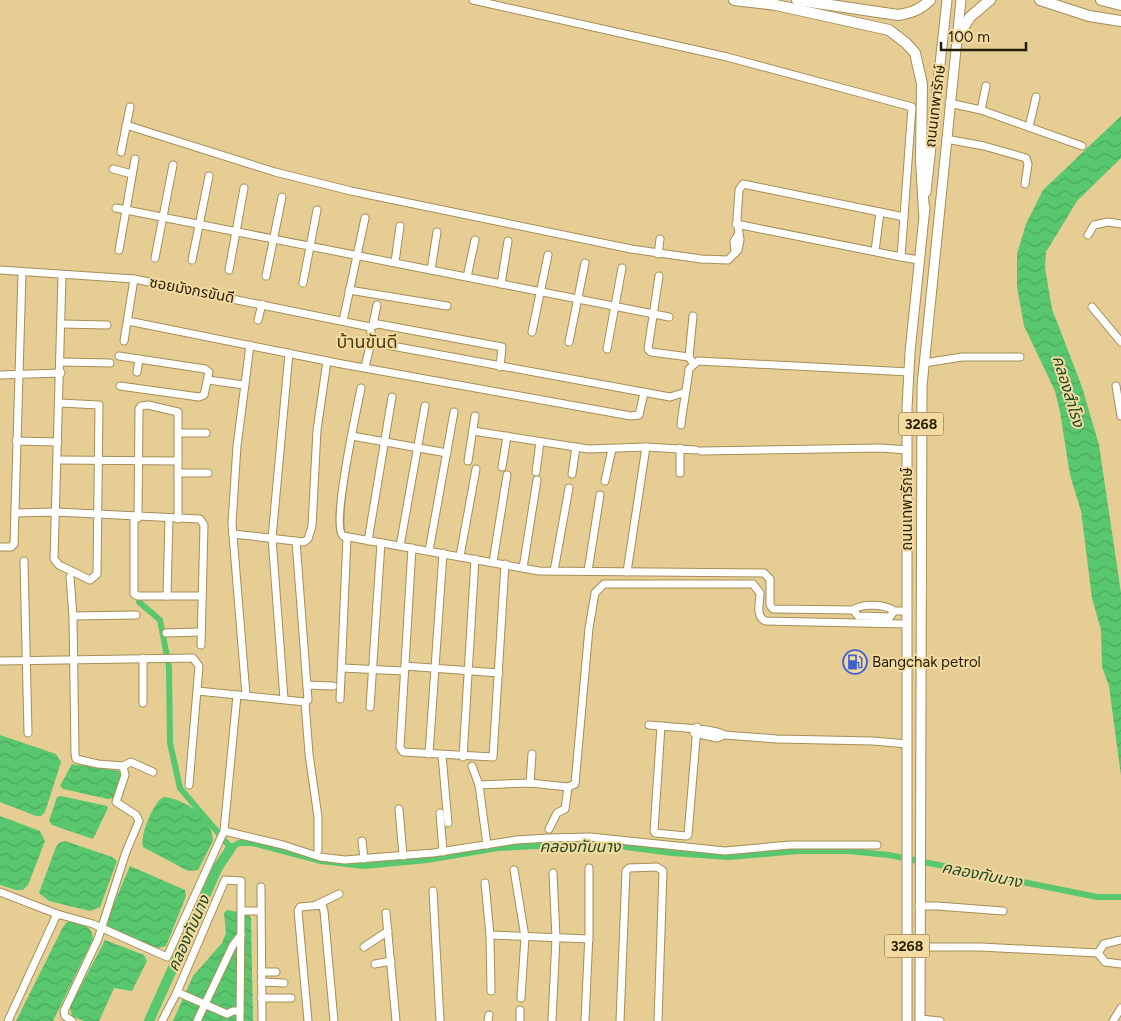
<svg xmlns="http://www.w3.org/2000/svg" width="1121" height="1021" font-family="Figtree,'Noto Sans Thai',sans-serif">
<defs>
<pattern id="water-waves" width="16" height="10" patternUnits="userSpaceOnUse" patternTransform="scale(1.25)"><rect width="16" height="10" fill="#58c76e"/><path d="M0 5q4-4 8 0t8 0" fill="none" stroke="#4caa5e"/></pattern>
</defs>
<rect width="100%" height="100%" fill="#e5cd94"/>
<g fill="url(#water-waves)">
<path d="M1121 116V158L1077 201 1046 252 1045 268 1052 309 1082 387 1099 445 1121 593V776L1109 686 1102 667 1101 630 1092 598 1081 511 1070 475 1060 412 1055 391 1024 326 1017 287V254L1026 224 1043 190Z"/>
<path d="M0 735 56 754 61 762 45 812 41 816H36L0 802Z"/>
<path d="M72 764 119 771 121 774 113 798 108 799 63 789 60 786Z"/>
<path d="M61 796 107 806 108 808 93 839 52 825 49 821 57 797Z"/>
<path d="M164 797C185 799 212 818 213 841L198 870 188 871 143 847C139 837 154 800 164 797Z"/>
<path d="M0 816 40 831 45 841 28 885 23 890H16L0 885Z"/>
<path d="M65 841 112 857 117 861 100 907 90 911 49 901 39 893 56 847 59 843Z"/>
<path d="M130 866 185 890 186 896 166 946 158 948 110 929 107 925V920Z"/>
<path d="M227 910 248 914 251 918 253 1021H173L193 976 222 943 226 933 224 913Z"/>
<path d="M71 920C82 925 93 926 93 939L53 1021H16L62 929 66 923Z"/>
<path d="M105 940 144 955 147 961 132 991 114 988 99 1021H84L72 1016 70 1007Z"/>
</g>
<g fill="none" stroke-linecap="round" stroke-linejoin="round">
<path stroke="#58c76e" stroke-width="6" d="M139 602 160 620 169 667 170 743 180 788 231 848 239 843H252L321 861 364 866 427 860 498 848 596 843 672 853 729 857 798 851H848L889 855 1097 897H1121"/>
<path stroke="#58c76e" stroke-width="10" d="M149 1021 218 867 231 848"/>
<g stroke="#a58f57" stroke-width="9">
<g id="minor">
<path d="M473 0 727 57 912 107 901 257 919 260"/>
<path d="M949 103 981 110 1082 146"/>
<path d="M981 110 986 86"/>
<path d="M126 125 275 172 351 191 631 249 701 259 728 260 738 250 740 240 737 219 739 190 743 184 904 217"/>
<path d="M1029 127 1036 97"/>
<path d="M946 139 984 146 1026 158 1028 164 1025 184"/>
<path d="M121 152 130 107"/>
<path d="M113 169 132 174"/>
<path d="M116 208 669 317"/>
<path d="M736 224 901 257"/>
<path d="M1088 235 1094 225 1108 222 1121 224"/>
<path d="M119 250 135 159"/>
<path d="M875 251 880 212"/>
<path d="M735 253 734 241 738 235"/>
<path d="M658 254 660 239"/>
<path d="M155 258 173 165"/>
<path d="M192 260 209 176"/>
<path d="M395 262 400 226"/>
<path d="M0 270 134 279 370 327 372 338 365 367"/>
<path d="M229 270 244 188"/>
<path d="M431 270 437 232"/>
<path d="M266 276 282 197"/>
<path d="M659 276 648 349 651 352 689 357 693 363"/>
<path d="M467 277 475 240"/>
<path d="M303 283 317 210"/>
<path d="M501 284 508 241"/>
<path d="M349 290 447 306"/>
<path d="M1092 307 1121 342"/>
<path d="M258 320 262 304"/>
<path d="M128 321 342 364 631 416 639 415 644 393"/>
<path d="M343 321 365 218"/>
<path d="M62 324 107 325"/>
<path d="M373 324 377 305"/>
<path d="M370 327 378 324 502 347 500 367"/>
<path d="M532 332 548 255"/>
<path d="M372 338 381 344 670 397 683 393"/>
<path d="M124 341 134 279"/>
<path d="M569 342 585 263"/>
<path d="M607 349 622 268"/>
<path d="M119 356 205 369 209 372 204 395 199 397 120 386"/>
<path d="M689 357 693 316"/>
<path d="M61 362 110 363"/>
<path d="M924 363 962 357H1020"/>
<path d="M137 372 139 359"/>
<path d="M0 375 61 373"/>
<path d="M208 380 244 385"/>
<path d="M1116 386 1121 416"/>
<path d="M361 388C357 408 331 527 343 536L539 571 764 573 770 579V605L773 609 853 610C862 603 886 604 894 611H907"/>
<path d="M60 403 99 405 97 574 90 580 59 565 54 559 62 275"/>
<path d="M681 425C683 405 687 388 689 369L698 361 909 372"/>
<path d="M473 431 588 449 646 447 696 450"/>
<path d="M179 433H206"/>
<path d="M352 436 447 453"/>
<path d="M16 441 58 442"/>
<path d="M701 451 881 448 907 450"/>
<path d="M58 460 178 461"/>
<path d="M468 461 475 416"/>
<path d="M502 467 507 436"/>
<path d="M536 472 540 442"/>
<path d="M178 473H208"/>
<path d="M680 473V448"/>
<path d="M572 474 576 447"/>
<path d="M605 481 612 449"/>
<path d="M15 513 56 512 200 519 204 525 201 645"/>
<path d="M134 518V594L138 596H202"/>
<path d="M138 518 139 409 141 406 148 405 178 412V519"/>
<path d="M233 534 304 542 308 539 312 526 317 430 327 361"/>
<path d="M368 541 392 397"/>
<path d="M400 546 425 406"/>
<path d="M0 547H11L14 544 22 273"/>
<path d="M412 548 400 747 403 752 493 757 505 564"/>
<path d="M429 551 454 412"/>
<path d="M460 556 476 469"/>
<path d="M24 561 28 733"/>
<path d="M493 562 507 475"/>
<path d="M523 568 537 480"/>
<path d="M554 571 569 488"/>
<path d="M588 571 600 495"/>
<path d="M627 572 646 447"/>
<path d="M70 577 73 616 75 754 76 759 98 764 123 766 125 775 116 802 136 815 139 821 126 852 98 939 64 1011 65 1016 72 1021"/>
<path d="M167 596 169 518"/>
<path d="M853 610 858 616 890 617 894 611"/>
<path d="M73 616 136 615"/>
<path d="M166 633 201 632"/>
<path d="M0 661 193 658 199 666 189 785"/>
<path d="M405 666 499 673"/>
<path d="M342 668 404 671"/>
<path d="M307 685 333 686"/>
<path d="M198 691 305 702 308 700 296 541"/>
<path d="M246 695 232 523 237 446 250 345"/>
<path d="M284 699 272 538 289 353"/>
<path d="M340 699 347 538"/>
<path d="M305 702 309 754 318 817V850"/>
<path d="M143 703V658"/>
<path d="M370 707 381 543"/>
<path d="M649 725C663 727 717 728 724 735L777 739 873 741 907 744"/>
<path d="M661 726 654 831 655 833 686 836 688 835 697 727"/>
<path d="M694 733 717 738 724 735"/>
<path d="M429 754 443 553"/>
<path d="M442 755 448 823"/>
<path d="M463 757 475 559"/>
<path d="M123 766 131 762 153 772"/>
<path d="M472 766 479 785 487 845"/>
<path d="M530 783 532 754"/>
<path d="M479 785 530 783 568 787 575 784 589 628 595 593 604 584H753L760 593C760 603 755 615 765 621L907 624"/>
<path d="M399 809 403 856"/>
<path d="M440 813 443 852"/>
<path d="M549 829 557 813 565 809 568 787"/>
<path d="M224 831 283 845 320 857 345 860 433 853 516 840 549 838 590 837 725 851 790 845H877"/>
<path d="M362 841 364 859"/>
<path d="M514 870 525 937 521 998"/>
<path d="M485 883 490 935 491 991"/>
<path d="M261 887 262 1021"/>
<path d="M433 891 440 1021"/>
<path d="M0 892 57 914 93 924 167 957 224 831 237 695"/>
<path d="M318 904 339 894"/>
<path d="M919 906H937L1003 911"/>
<path d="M386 913 396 1021"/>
<path d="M490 935 589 939"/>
<path d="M364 947 388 931"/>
<path d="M920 947H981L1098 953 1105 962 1121 964"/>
<path d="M1098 953 1104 944 1121 940"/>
<path d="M375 964 391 961"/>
<path d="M261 972H276"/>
<path d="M261 982 284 983"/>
<path d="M177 992 227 1014 233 1011H240"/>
<path d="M261 998H291"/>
<path d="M920 1019 940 1021"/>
<path d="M8 1021 57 914"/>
<path d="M162 1021 177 992 225 880 241 881V911"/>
<path d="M197 1021 233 945 241 935"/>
<path d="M240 1021 241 911H260"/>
<path d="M308 1021 298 911 300 907 322 905 324 911 334 1021"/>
<path d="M488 1021 489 1015"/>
<path d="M520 1021V1010"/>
<path d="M552 1021 556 938 553 873"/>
<path d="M585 1021 589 933V868"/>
<path d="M620 1021 626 871 629 868 657 867 663 871 658 1021"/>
<path d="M1113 1021 1121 1008"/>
</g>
</g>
<g stroke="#a58f57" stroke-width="11">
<g id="major">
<path d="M926 192 947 0"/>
<path d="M907 1021V408L910 352 925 207"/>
<path d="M920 1021 922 386 961 0"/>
</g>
</g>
<g stroke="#a58f57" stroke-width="12">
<g id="highway">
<path d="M734 0 776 5 889 30 906 43 915 53 922 84 921 159 924 213"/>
<path d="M797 0 898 15C911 13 920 10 930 0"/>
<path d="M1040 0 1089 16 1121 21"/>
<path d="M1101 0 1121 5"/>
<path d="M956 40 970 17 990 0"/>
</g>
</g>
<use href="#minor" stroke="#fff" stroke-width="7"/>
<use href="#major" stroke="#fff" stroke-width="9"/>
<use href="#highway" stroke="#fff" stroke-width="10"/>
</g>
<defs>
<g id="fuel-ring" transform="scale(1.25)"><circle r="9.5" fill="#f2daa0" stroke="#4060d2" stroke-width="1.5"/><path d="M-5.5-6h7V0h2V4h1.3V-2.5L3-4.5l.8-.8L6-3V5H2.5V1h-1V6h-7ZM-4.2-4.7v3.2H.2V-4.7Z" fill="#4060d2"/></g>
</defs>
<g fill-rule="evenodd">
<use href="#fuel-ring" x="855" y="662"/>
</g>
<g text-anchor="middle" stroke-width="4" stroke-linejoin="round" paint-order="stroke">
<g fill="#f2daa0" stroke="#635634" stroke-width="1">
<rect x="898.5" y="412.5" width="45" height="23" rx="4"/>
<rect x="884.5" y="934.5" width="45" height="23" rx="4"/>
</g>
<g font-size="14" font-weight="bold" fill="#261d06">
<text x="921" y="429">3268</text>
<text x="907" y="951">3268</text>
</g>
<g font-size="15" fill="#261d06" stroke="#f2daa0">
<text transform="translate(935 106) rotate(-83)" y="5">ถนนเทพารักษ์</text>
<text transform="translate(192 290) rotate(11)" y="5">ซอยมังกรขันดี</text>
<text transform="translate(907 509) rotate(-90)" y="5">ถนนเทพารักษ์</text>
</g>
<g font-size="15" fill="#261d06" stroke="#f2daa0" text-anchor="start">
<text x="872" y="667">Bangchak petrol</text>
</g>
<g font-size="16" font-style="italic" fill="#1d4825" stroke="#f2daa0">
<text transform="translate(1069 391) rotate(73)" y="6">คลองสำโรง</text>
<text x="580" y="852">คลองทับนาง</text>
<text transform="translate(982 874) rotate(11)" y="6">คลองทับนาง</text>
<text transform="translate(188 933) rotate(-66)" y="6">คลองทับนาง</text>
</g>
<g font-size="18" fill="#4c3b10" stroke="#f2daa0">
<text x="367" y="348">บ้านขันดี</text>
</g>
</g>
<path d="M941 42v8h85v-8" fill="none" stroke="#261d06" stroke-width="2.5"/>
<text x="948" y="42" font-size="15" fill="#261d06" stroke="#f2daa0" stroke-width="4" paint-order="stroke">100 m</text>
</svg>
